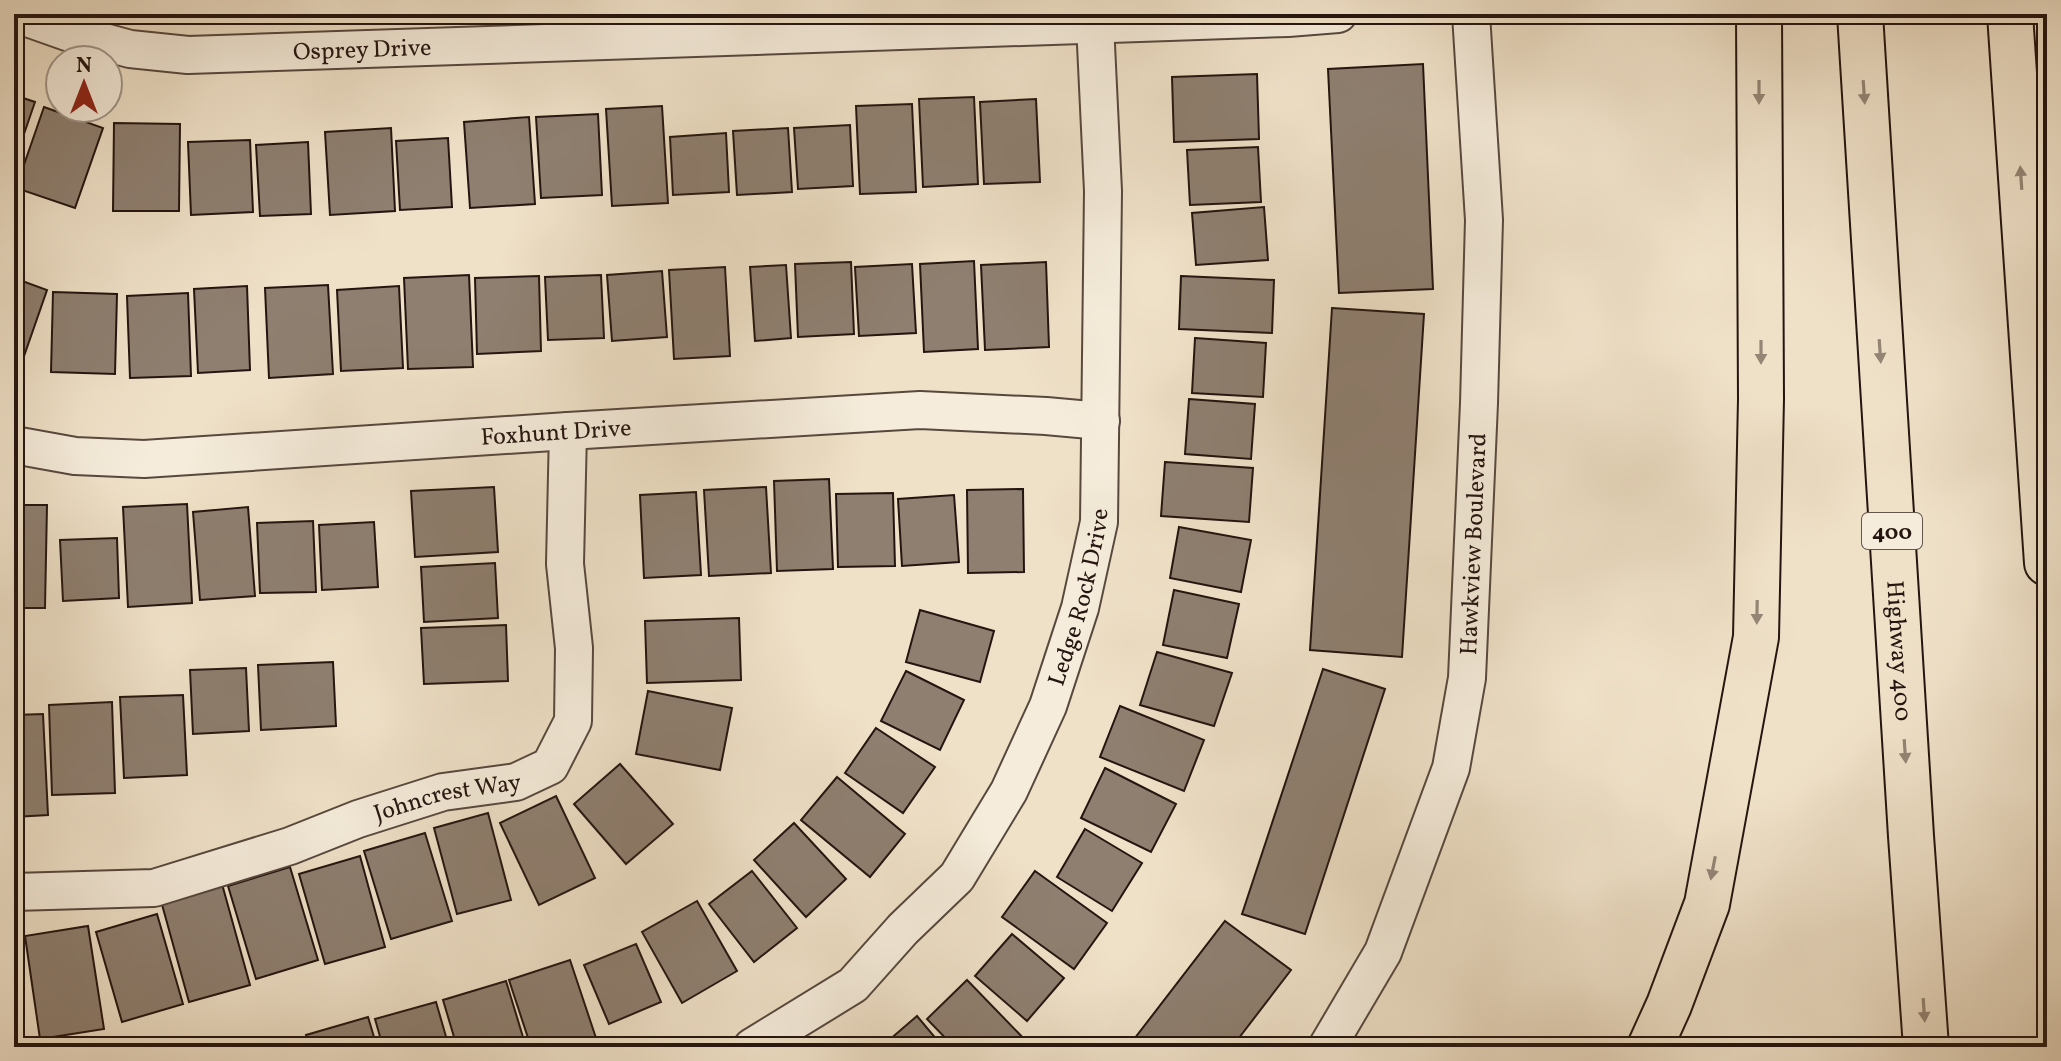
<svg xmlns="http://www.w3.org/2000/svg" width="2061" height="1061" font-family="Vollkorn,serif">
<rect width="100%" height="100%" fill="#efe1c8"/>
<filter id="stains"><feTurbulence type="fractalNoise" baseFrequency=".0025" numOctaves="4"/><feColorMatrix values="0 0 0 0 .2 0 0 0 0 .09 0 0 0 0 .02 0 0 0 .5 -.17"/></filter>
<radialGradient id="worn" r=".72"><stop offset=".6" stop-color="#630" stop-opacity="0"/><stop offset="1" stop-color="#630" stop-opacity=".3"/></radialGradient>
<g fill="#8e7f70" stroke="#241510" stroke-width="2">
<path d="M1423 64 1433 289 1339 293 1328 69Z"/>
<path d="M1257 74 1259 139 1174 142 1172 77Z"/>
<path d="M14 95 35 102 14 163Z"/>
<path d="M974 97 978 184 923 187 919 99Z"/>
<path d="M1036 99 1040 182 984 184 980 102Z"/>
<path d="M912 104 916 192 860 194 856 106Z"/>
<path d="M662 106 668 203 612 206 606 109Z"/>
<path d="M44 107 103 128 75 208 16 188Z"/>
<path d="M598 114 602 195 541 198 536 117Z"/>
<path d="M529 117 535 204 470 208 464 122Z"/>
<path d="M114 123 180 124 179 211H113Z"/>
<path d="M850 125 853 186 798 189 794 128Z"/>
<path d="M391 128 395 211 330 215 325 132Z"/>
<path d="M788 128 792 192 737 195 733 131Z"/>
<path d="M726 133 729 192 673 195 670 137Z"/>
<path d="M448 138 452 207 400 210 396 141Z"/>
<path d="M250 140 253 212 191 215 188 142Z"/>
<path d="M308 142 311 214 260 216 256 145Z"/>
<path d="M1258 147 1261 202 1190 205 1187 150Z"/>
<path d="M1264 207 1268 260 1196 265 1192 213Z"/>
<path d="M974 261 978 349 924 352 920 264Z"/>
<path d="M851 262 854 334 798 337 795 264Z"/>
<path d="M1046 262 1049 347 985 350 981 265Z"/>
<path d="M912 264 916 333 859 336 855 267Z"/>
<path d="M786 265 791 338 755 341 750 267Z"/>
<path d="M725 267 730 356 674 359 669 270Z"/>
<path d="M662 271 667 337 612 341 607 275Z"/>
<path d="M469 275 473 367 408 369 404 278Z"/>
<path d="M601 275 604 338 548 340 545 277Z"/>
<path d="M539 276 541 351 477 354 475 278Z"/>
<path d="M1181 276 1274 280 1272 333 1179 329Z"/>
<path d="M14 278 47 290 15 382H14Z"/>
<path d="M328 285 333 374 269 378 265 288Z"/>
<path d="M247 286 250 370 198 373 194 289Z"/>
<path d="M399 286 403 368 341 371 337 290Z"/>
<path d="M53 292 117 294 115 374 51 372Z"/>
<path d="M188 293 191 376 130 378 127 296Z"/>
<path d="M1332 308 1424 314 1402 657 1310 650Z"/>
<path d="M1195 338 1266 343 1263 397 1192 393Z"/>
<path d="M1189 399 1255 404 1251 459 1185 454Z"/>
<path d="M1165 462 1253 468 1249 522 1161 516Z"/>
<path d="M829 479 833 569 777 571 774 481Z"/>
<path d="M494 487 498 552 415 557 411 491Z"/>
<path d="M766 487 771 573 709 576 704 490Z"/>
<path d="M1023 489 1024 572 968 573 967 490Z"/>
<path d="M696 492 701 575 644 578 640 495Z"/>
<path d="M893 493 895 566 838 567 836 494Z"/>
<path d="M954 495 959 562 902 566 898 499Z"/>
<path d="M187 504 192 603 128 607 123 507Z"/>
<path d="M14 505H47L45 608H14Z"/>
<path d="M248 507 255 596 200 600 193 512Z"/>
<path d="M313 521 316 592 260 593 257 523Z"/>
<path d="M374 522 378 587 322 590 319 525Z"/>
<path d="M1179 527 1251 540 1241 592 1170 578Z"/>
<path d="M117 538 119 598 63 601 60 540Z"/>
<path d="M495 563 498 618 424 622 421 567Z"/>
<path d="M1174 590 1239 604 1227 658 1163 645Z"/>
<path d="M920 610 994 631 980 682 906 662Z"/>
<path d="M739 618 741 680 647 683 645 621Z"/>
<path d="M506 625 508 681 424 684 421 628Z"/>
<path d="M1157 652 1232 673 1214 726 1140 705Z"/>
<path d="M333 662 336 726 261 730 258 665Z"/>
<path d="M246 668 249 731 193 734 190 670Z"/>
<path d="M1323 669 1385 689 1305 934 1242 914Z"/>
<path d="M906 671 964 700 940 750 881 721Z"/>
<path d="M648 691 732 708 720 770 636 754Z"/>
<path d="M183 695 187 775 124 778 120 697Z"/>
<path d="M112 702 115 793 52 795 49 705Z"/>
<path d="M1120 706 1204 740 1184 791 1100 757Z"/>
<path d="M43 714 48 815 14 817V715Z"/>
<path d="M876 728 935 767 903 813 845 773Z"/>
<path d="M620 764 673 824 626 864 574 804Z"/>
<path d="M1105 768 1176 804 1151 852 1081 818Z"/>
<path d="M837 777 905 834 870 877 801 820Z"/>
<path d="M556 796 595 878 539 905 500 823Z"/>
<path d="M488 813 511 900 457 914 434 828Z"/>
<path d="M794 823 846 879 806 917 754 860Z"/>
<path d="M1085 829 1142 863 1112 911 1057 877Z"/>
<path d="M425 833 452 921 391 939 364 851Z"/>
<path d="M360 856 385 947 325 964 299 874Z"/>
<path d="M290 867 318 960 256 979 228 886Z"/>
<path d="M752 871 797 928 754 962 709 904Z"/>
<path d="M1035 871 1107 923 1074 969 1002 917Z"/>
<path d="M222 884 250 985 189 1002 161 901Z"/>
<path d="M697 901 737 971 682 1003 642 932Z"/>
<path d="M157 914 183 1004 122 1022 96 932Z"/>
<path d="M1225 921 1291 970 1232 1047H1128Z"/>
<path d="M88 926 104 1029 40 1039 25 936Z"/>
<path d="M1012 934 1064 978 1027 1021 975 976Z"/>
<path d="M636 944 661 1002 609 1024 584 965Z"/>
<path d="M14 960H16L17 1030H14Z"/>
<path d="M570 960 599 1047H531L509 980Z"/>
<path d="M967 980 1030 1045 1028 1047H954L927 1019Z"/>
<path d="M506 981 526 1047H457L443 1000Z"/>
<path d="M436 1002 449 1047H383L375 1019Z"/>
<path d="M917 1016 943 1047H881Z"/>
<path d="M368 1017 377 1047H310L306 1035Z"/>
</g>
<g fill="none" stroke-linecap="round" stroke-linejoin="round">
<g stroke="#57483e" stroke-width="40">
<g id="street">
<path id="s1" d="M16 14 67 32 130 49 188 55 1288 18 1338 14"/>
<path id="s2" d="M14 445 75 456 144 459 568 431 920 410 1046 416 1101 421"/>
<path id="s3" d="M14 892 154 888 290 846 358 819 443 792 516 782 550 766 573 721 574 648 565 564 568 431"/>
<path id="s4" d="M752 1047 853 985 903 929 957 877 1009 791 1048 706 1080 608 1099 522 1103 191 1095 24"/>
<path id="s5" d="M1327 1047 1383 952 1451 768 1467 678 1479 403 1484 220 1471 14"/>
</g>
</g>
<g stroke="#241510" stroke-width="48">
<g id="highway">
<path id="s6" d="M1860 14 1911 836 1926 1047"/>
<path d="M2010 14 2047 563"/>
<path d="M1650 1047 1669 1005 1707 904 1756 637 1761 399 1759 14"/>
</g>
</g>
<use href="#street" stroke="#f5ecdb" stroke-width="36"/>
<use href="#highway" stroke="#efe1c8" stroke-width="44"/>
</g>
<defs><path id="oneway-solid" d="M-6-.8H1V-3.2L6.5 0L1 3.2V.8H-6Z" transform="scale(2)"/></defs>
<g fill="#948575">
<use href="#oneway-solid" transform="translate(1759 92) rotate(90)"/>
<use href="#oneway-solid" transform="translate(1864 92) rotate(86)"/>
<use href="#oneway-solid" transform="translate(2021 178) rotate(-94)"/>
<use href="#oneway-solid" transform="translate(1880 351) rotate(86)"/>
<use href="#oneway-solid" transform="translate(1761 352) rotate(90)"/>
<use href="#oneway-solid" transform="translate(1757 612) rotate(91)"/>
<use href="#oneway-solid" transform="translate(1905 751) rotate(86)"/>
<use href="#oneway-solid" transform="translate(1713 868) rotate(101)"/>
<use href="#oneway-solid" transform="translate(1924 1010) rotate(86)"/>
</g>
<g text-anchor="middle" stroke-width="6" stroke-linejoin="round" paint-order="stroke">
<rect fill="#f5ecdb" stroke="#63564d" stroke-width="2" x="1862" y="513" width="60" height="36" rx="6"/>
<g font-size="22" font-weight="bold" fill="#241510">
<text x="1892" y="539">400</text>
</g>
<g font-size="24" fill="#241510" stroke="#f5ecdb">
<text dy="8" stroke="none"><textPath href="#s1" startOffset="352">Osprey Drive</textPath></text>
<text dy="8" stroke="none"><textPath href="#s2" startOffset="544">Foxhunt Drive</textPath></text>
<text dy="8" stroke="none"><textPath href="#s5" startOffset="532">Hawkview Boulevard</textPath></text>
<text dy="8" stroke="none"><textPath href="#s4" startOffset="576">Ledge Rock Drive</textPath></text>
<text dy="8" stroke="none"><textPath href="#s6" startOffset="638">Highway 400</textPath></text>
<text dy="8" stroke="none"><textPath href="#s3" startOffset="448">Johncrest Way</textPath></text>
</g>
</g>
<rect width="2061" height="1061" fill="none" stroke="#efe1c8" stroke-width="48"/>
<rect x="16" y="16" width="2029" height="1029" fill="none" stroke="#241510" stroke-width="4"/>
<rect x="24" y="24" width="2013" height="1013" fill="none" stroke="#241510" stroke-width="2"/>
<g transform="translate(84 84)"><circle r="38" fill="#f5ecdb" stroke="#a1968a" stroke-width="2"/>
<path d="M0-6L14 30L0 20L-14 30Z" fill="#8f2418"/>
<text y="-12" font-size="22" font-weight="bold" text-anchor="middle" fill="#241510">N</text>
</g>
<rect width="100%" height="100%" filter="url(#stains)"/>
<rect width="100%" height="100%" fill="url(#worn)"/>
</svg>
